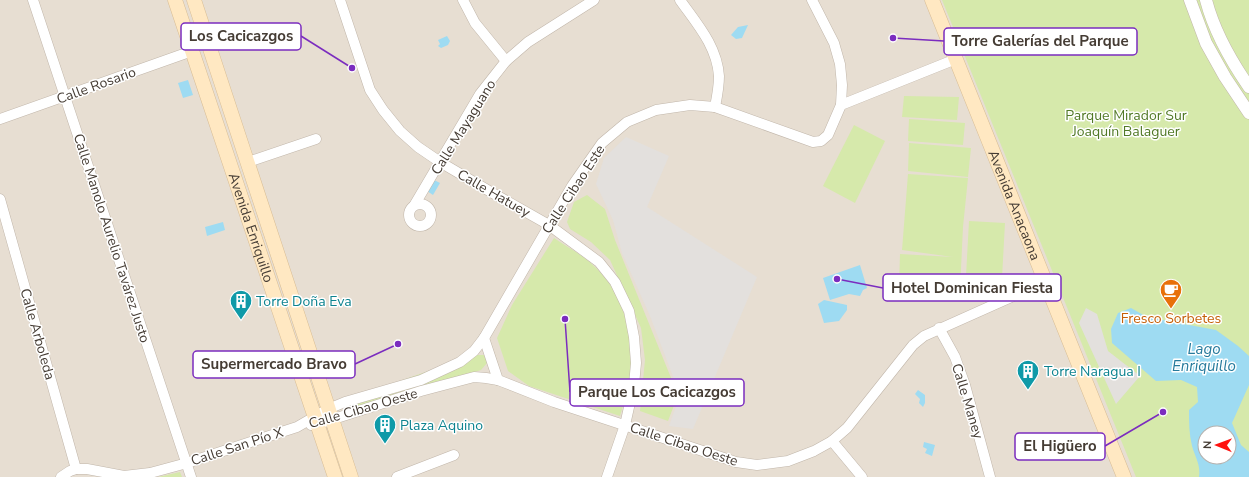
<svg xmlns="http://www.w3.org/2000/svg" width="1249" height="477" font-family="'Nunito Sans',sans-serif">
<rect width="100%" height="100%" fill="#f3ece4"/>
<path fill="#e7ded2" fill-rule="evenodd" d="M0 0H1249V477H0ZM1205 433H1229V457H1205Z"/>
<g fill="#d6e9ab" fill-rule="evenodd">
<path d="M942 0H1249V477H1136ZM1205 433H1229V457H1205Z"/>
<path d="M904 96 959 97 957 120 902 117Z"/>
<path d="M909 119 965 123 963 145 908 141Z"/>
<path d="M854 125 885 141 855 203 823 186Z"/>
<path d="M909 143 971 148 968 177 908 171Z"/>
<path d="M908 174 968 178 963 227 960 290 899 287 900 254 953 257 902 250Z"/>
<path d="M587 195 605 209 615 240 678 395 668 421 640 411 645 360 641 328 610 260 591 242 570 229 567 222 574 202Z"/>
<path d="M969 221 1005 223 1002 278 966 276Z"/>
<path d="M554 238C567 247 583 255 594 266 620 289 633 329 631 363 631 381 625 399 620 416L529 386 508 371 497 338 512 305Z"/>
<path d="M474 355H484L487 363 481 370 353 409 344 407 351 398Z"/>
<path d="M180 472 182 477H158Z"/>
</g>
<g fill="#e3e0dd">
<path d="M626 137 669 156 647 207 757 277 693 429 669 426 680 395 650 316 622 253 613 220 596 184 604 158Z"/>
<path d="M1086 308 1097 314 1108 351 1140 376 1116 404 1079 323Z"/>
</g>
<g fill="#9edbf2" fill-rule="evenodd">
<path d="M748 25 742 38 736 39 731 35 738 27Z"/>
<path d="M447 36 450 41 448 45 441 48 438 46 440 44 438 40Z"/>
<path d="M188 80 193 95 183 98 178 83Z"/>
<path d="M434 180 440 183 433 195 427 191Z"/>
<path d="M223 222 225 230 207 236 205 227Z"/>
<path d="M860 265 867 288 863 290 860 296 849 294 830 300 823 278Z"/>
<path d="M824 300 847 305V310L839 321 824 323 818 304Z"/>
<path d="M1131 308 1147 317 1216 330 1238 346 1249 356V385L1232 423 1241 445 1249 452V477H1199C1201 465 1195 457 1192 446 1189 434 1189 422 1189 410L1198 402 1197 387 1181 380 1156 381 1112 343 1111 329 1118 313ZM1205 433H1229V457H1205Z"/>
<path d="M918 390 925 395V403L923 407 919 403 920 399 915 394Z"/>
<path d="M924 442 935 445 932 456 925 453 927 449 923 447Z"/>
</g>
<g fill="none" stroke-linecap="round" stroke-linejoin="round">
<g stroke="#c1b6aa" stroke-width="11">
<g id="minor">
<path d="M33 0 191 477"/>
<path d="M340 0 370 90 383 110 400 131 418 147 440 162 496 195 549 225 599 262 615 282 629 311 634 337 636 363 634 385 625 425 607 477"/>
<path d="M463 0 475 23 506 61"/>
<path d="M680 0C697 24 717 46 719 76 719 86 717 97 715 107"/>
<path d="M841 105 956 59"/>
<path d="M0 119 192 51"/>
<path d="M248 162 316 139"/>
<path d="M0 199 76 469"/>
<circle cx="420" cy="215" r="11"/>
<path d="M415 204 480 94 506 61 528 42 594 0"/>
<path d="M939 328 955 357 965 385 990 477"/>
<path d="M484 338 498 380"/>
<path d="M311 425 318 424 421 391 474 377 486 378 498 380 554 402 736 462 757 465 788 461 814 451 832 441 847 428 913 345 924 336 1045 282"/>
<path d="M832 441 862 477"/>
<path d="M61 477 70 471 76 469H87L124 476 150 473 187 463 263 438 297 427 328 409 345 402 421 380 460 362 474 351 484 338 572 186 602 143 627 122 656 110 690 105 715 107 813 142 821 141 828 135 841 105 842 85 840 64 834 43 812 0"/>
<path d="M397 477 454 455"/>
</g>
</g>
<g stroke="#c1b6aa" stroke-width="13">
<g id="tertiary">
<path d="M1190 0 1206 43 1225 77 1249 113"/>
<path d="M1206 0C1214 31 1231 61 1249 87"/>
</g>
</g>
<g stroke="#d8bd94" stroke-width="15">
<g id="secondary">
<path id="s1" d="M175 0 335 477"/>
<path d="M194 0 351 477"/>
<path id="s2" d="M932 0 1124 477"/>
</g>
</g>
<use href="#minor" stroke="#fff" stroke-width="10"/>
<use href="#tertiary" stroke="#fff" stroke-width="12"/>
<use href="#secondary" stroke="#ffe8c2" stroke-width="14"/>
</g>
<defs>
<g id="cafe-pin" transform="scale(1.15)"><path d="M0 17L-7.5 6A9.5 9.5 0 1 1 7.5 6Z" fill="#e8710a" stroke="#fff"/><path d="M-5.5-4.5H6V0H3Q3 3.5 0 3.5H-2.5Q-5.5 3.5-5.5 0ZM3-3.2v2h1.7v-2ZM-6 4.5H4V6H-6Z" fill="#fff"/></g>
<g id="building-pin" transform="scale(1.15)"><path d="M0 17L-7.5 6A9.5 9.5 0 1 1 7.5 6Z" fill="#0f9aa8" stroke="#fff"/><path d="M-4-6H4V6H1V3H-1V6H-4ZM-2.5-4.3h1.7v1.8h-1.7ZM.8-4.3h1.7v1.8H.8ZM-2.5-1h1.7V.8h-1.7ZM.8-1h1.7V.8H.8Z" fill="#fff"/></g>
</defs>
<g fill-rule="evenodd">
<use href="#cafe-pin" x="1171" y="290"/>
<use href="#building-pin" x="241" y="301"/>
<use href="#building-pin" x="1028" y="371"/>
<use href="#building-pin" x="385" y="425"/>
</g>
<g text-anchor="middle" stroke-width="3" stroke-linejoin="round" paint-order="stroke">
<g font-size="14" fill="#453c34" stroke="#fff">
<text transform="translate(96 85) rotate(-20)" y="5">Calle Rosario</text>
<text transform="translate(463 127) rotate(-58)" y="5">Calle Mayaguano</text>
<text transform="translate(573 189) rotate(-57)" y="5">Calle Cibao Este</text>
<text transform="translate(494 193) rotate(30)" y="5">Calle Hatuey</text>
<text dy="5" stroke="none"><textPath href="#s2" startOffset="221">Avenida Anacaona</textPath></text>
<text dy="5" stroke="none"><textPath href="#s1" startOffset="240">Avenida Enriquillo</textPath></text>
<text transform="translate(112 238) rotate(72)" y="5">Calle Manolo Aurelio Tavárez Justo</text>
<text transform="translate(38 334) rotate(74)" y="5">Calle Arboleda</text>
<text transform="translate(968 401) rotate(73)" y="5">Calle Maney</text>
<text transform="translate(363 408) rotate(-16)" y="5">Calle Cibao Oeste</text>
<text transform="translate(684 444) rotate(18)" y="5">Calle Cibao Oeste</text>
<text transform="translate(237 446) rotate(-18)" y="5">Calle San Pío X</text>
</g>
<g font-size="14" fill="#517926" stroke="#fff">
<text x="1126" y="120">Parque Mirador Sur<tspan x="1126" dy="16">Joaquín Balaguer</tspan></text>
</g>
<g font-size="14" fill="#0d838f" stroke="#fff" text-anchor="start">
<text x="256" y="306">Torre Doña Eva</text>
<text x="1044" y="376">Torre Naragua I</text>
<text x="400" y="430">Plaza Aquino</text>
</g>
<g font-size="14" fill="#c56008" stroke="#fff">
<text x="1171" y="323">Fresco Sorbetes</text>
</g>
<g font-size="15" font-style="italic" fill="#267a9c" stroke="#fff">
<text x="1204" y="354">Lago<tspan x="1204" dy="17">Enriquillo</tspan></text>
</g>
</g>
<path fill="none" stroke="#7b2cbf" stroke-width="1.5" d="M352 68L301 36M893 38L944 41M837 279L883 288M398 344L355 364M565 319L570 392M1163 412L1105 446"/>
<g fill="#7b2cbf" stroke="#fff" stroke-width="1.5">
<circle cx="352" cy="68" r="4"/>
<circle cx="893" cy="38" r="4"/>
<circle cx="837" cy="279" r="4"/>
<circle cx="398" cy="344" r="4"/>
<circle cx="565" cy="319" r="4"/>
<circle cx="1163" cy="412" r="4"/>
</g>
<g fill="#fff" stroke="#7b2cbf" stroke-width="1.5">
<rect x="181" y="23" width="120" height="27" rx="4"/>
<rect x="944" y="28" width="193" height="27" rx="4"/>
<rect x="883" y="274" width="178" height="27" rx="4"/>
<rect x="193" y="351" width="162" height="27" rx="4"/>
<rect x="570" y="379" width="174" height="27" rx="4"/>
<rect x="1015" y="433" width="90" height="27" rx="4"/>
</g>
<g font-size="15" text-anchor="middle" font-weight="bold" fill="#453c34">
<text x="241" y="41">Los Cacicazgos</text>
<text x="1040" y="46">Torre Galerías del Parque</text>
<text x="972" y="293">Hotel Dominican Fiesta</text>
<text x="274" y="369">Supermercado Bravo</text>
<text x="657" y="397">Parque Los Cacicazgos</text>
<text x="1060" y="451">El Higüero</text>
</g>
<g transform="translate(1217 445) rotate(271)"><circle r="19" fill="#ffffff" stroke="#b5b1ae"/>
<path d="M0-3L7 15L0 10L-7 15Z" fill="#ff120f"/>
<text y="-6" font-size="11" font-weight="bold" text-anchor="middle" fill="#453c34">N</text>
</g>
</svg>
